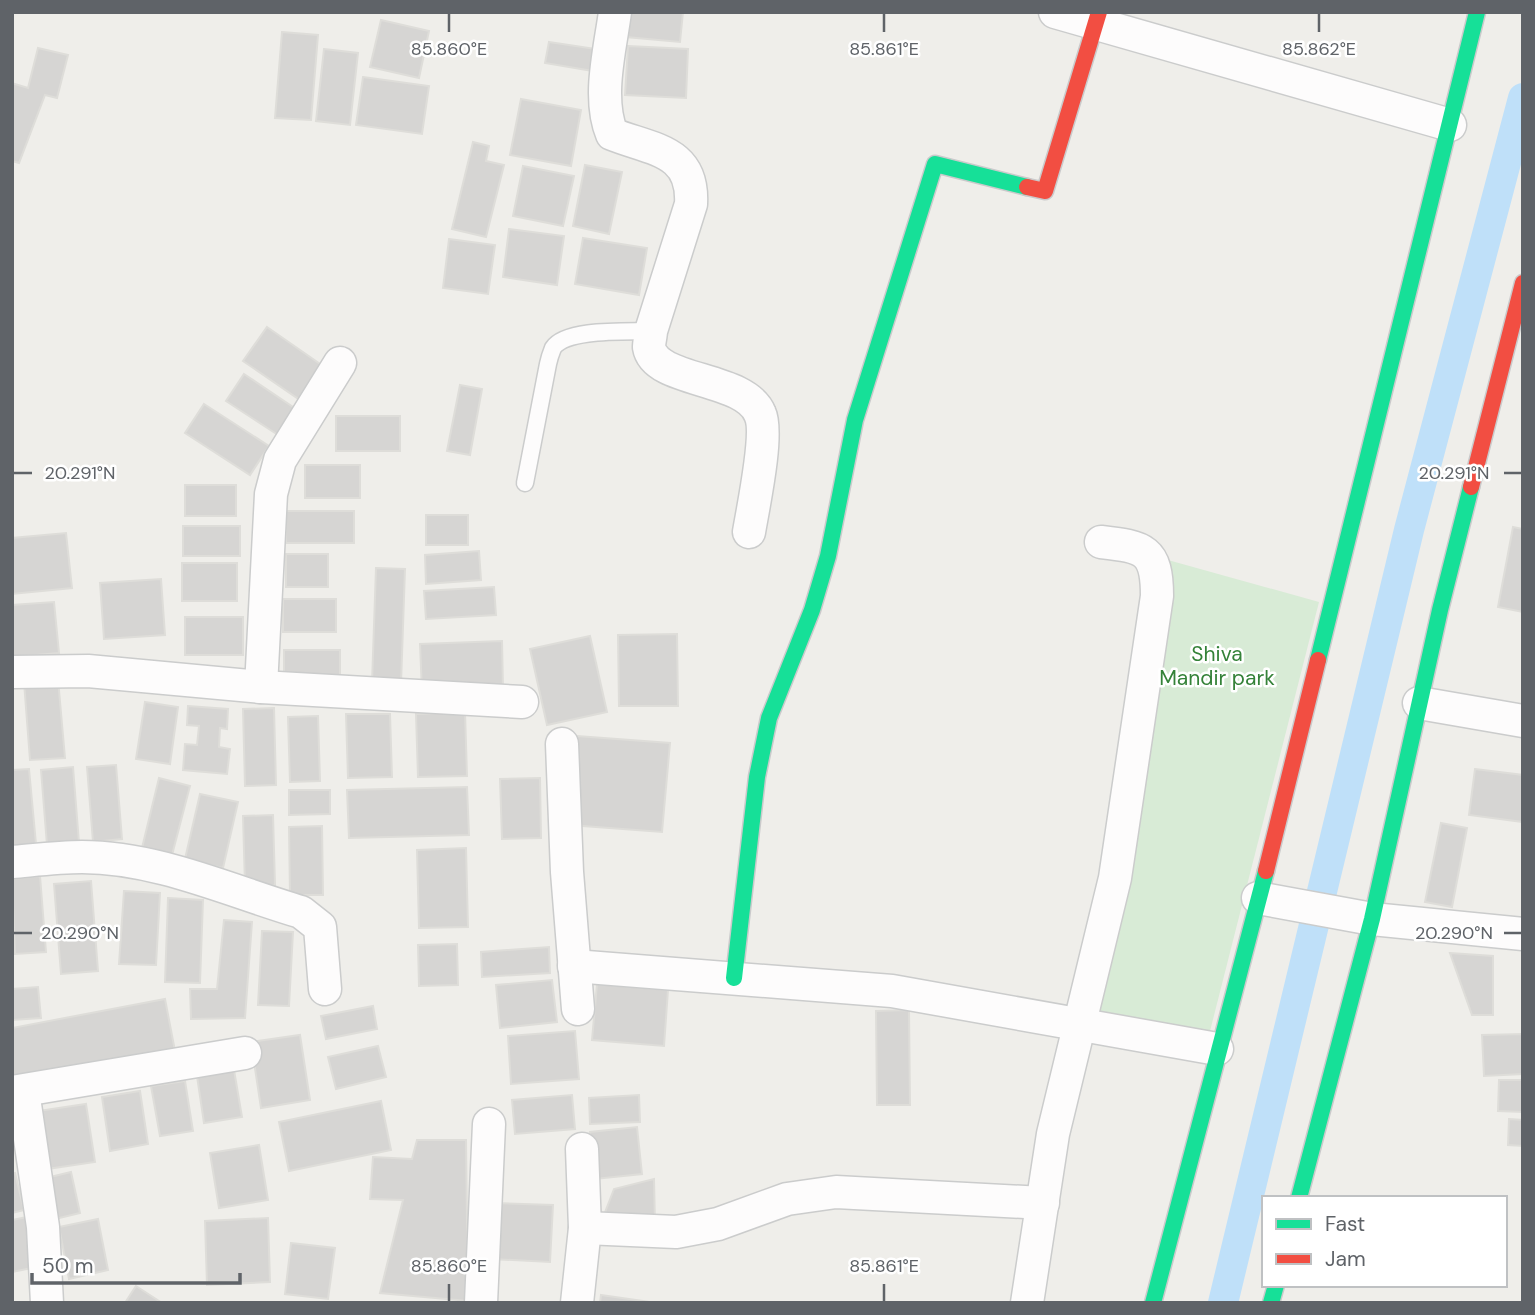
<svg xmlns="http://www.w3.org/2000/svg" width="1535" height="1315" font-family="'DM Sans',sans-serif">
<rect width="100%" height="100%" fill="#efeeea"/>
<path fill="#d8ebd6" d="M1150 555 1319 602 1207 1043 1079 1023Z"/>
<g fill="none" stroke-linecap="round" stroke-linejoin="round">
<path stroke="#bfe0f9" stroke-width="30" d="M1223 1303 1409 530 1523 98"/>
</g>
<g fill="#d6d5d3" stroke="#deddd9" stroke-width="2">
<path d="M628 12H683L680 42 626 37Z"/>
<path d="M381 20 429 31 419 78 370 67Z"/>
<path d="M282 32 318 35 311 120 275 118Z"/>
<path d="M549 42 596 49 593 71 545 63Z"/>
<path d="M628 46 688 49 686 98 625 95Z"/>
<path d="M38 48 68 55 57 98 45 95 19 163 12 161V83L28 88Z"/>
<path d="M324 49 358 53 350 125 316 121Z"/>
<path d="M363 77 429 86 422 134 356 125Z"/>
<path d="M521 99 581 110 571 166 510 155Z"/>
<path d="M473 142 489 146 486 161 504 165 486 237 452 229Z"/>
<path d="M585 165 622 172 609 234 573 226Z"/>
<path d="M523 166 574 176 563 226 513 216Z"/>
<path d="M509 229 564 236 557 285 503 277Z"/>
<path d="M583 238 647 248 639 295 575 284Z"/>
<path d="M449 239 495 245 488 294 443 288Z"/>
<path d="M267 327 323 366 300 400 243 361Z"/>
<path d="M244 374 296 409 278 435 226 401Z"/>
<path d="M460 385 482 389 470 455 447 451Z"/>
<path d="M204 404 269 446 250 475 185 433Z"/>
<rect x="336" y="416" width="64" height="35"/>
<rect x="305" y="465" width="55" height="33"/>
<rect x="185" y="485" width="51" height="31"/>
<rect x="286" y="511" width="68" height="32"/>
<rect x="426" y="515" width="42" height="30"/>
<rect x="183" y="526" width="57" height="30"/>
<path d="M1513 527 1523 529V612L1498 607Z"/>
<path d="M66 533 72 588 12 594V538Z"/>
<path d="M479 551 481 580 426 584 425 555Z"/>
<rect x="286" y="554" width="42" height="33"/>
<rect x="182" y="563" width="55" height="38"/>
<path d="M376 568 405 569 401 684 372 683Z"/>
<path d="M161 579 165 635 104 639 100 583Z"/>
<path d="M494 587 496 615 426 619 424 591Z"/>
<rect x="283" y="599" width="53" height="33"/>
<path d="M54 602 59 653 12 657V605Z"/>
<rect x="185" y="617" width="58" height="38"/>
<path d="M677 634 678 706H619L618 635Z"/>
<path d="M590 636 607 712 547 725 530 649Z"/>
<path d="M502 641 503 689 422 692 420 644Z"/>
<rect x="284" y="650" width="56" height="32"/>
<path d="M58 679 65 758 30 760 24 682Z"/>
<path d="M145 702 178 707 170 764 136 759Z"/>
<path d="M188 706 228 709 227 729 220 728 219 747 230 749 227 774 183 770 185 744 197 745 199 726 187 725Z"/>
<path d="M274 708 276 785 245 786 243 709Z"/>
<path d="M465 712 467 776 418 777 416 714Z"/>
<path d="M346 714H390L392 777 348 778Z"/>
<path d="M318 716 320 781 290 782 288 717Z"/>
<path d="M577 736 670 743 662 832 570 825Z"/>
<path d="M116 765 122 839 93 842 87 767Z"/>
<path d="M73 767 79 843 47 845 41 770Z"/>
<path d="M29 769 36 844 12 846V770Z"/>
<path d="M1475 769 1523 775V822L1469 815Z"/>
<path d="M159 778 190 786 172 855 142 848Z"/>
<path d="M540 778 541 838 502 839 500 779Z"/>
<path d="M467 787 469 835 349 838 347 790Z"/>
<path d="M289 790H330V814L289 815Z"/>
<path d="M200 794 238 802 223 868 185 859Z"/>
<path d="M273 815 275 885 245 886 243 816Z"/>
<path d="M1441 823 1467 828 1452 907 1425 902Z"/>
<path d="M322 826 323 895H290L289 827Z"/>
<path d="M466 848 468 927 419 928 417 850Z"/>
<path d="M40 876 46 952 15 954 12 879Z"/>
<path d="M91 881 98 971 61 974 54 884Z"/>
<path d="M124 891 160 893 156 965 119 964Z"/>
<path d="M168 898 203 900 200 983 165 982Z"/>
<path d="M224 920 252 922 245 1018 191 1019 190 989H217Z"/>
<path d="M262 931 293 932 289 1006 258 1005Z"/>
<path d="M457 944 458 985 419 986 418 945Z"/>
<path d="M549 947 550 973 482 977 481 952Z"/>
<path d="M1450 953 1493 956V1015H1472Z"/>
<path d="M552 980 557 1022 500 1028 496 985Z"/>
<path d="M597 984 668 990 664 1046 592 1040Z"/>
<path d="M38 987 41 1018 12 1020V989Z"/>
<path d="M165 999 175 1051 12 1082V1028Z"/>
<path d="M373 1006 377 1029 326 1039 321 1016Z"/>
<path d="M909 1010 910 1105H877L876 1011Z"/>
<path d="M575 1031 579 1079 511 1084 508 1036Z"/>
<path d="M1523 1034V1074L1484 1076 1482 1035Z"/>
<path d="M300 1035 310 1100 261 1108 251 1042Z"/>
<path d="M378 1046 386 1077 336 1089 328 1057Z"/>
<path d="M234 1070 242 1117 204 1123 197 1076Z"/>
<path d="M1499 1080H1523V1112L1498 1111Z"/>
<path d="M185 1081 193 1131 160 1136 151 1086Z"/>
<path d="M140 1091 148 1144 110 1151 102 1097Z"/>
<path d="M572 1095 575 1129 515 1134 512 1100Z"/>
<path d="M639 1095 640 1122 590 1124 589 1098Z"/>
<path d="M381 1101 391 1150 289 1171 279 1122Z"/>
<path d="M86 1104 95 1162 47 1169 38 1111Z"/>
<path d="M1509 1119 1523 1120V1146L1508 1145Z"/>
<path d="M637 1127 642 1174 595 1179 590 1132Z"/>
<path d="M417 1140H466L468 1301 380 1293 403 1200 370 1199 373 1157 412 1159Z"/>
<path d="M259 1145 268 1200 219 1208 210 1153Z"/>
<path d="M71 1172 80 1213 55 1219 46 1178Z"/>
<path d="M15 1173 24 1210 12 1213V1174Z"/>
<path d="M654 1179 655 1224 604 1215 614 1189Z"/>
<path d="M494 1203 553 1205 550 1262 491 1259Z"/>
<path d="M27 1217 37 1267 12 1272V1220Z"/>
<path d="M268 1218 270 1282 207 1285 205 1221Z"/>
<path d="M98 1219 108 1270 69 1279 59 1227Z"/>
<path d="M291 1243 335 1248 328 1299 285 1294Z"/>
<path d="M136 1286 162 1303H125Z"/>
<path d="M601 1295 651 1302V1303H600Z"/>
</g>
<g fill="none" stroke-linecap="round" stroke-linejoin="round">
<g stroke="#cbcccc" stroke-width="19">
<path id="lane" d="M525 483 548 364C549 359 551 353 553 348 566 328 629 332 651 331"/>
</g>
<g stroke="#cbcccc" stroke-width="35">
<g id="street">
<path d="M615 12C610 50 597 98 612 134 652 150 694 150 691 204L651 331C651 335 649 342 649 347 655 383 745 376 760 414 769 433 753 508 749 532"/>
<path d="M1055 12 1450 125"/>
<path d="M12 672 88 671 261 687 522 702"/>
<path d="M261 687 271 494 280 460 340 363"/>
<path d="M1419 703 1523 721"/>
<path d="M562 744 567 872 578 1009"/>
<path d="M12 862C35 860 59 857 82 857 157 857 230 891 301 912L320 927 325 989"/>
<path d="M1258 898 1372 919 1523 934"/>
<path d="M574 966 892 991 1217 1049"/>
<path d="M23 1091 43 1227 47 1303"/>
<path d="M12 1092 245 1053"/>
<path d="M585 1228 676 1232 718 1224 787 1199 836 1192 1043 1203"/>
<path d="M481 1303 489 1124"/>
<path d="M577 1303 585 1228 582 1149"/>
<path d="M1027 1303 1053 1134 1115 878 1157 596C1157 549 1144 547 1101 542"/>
</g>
</g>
<g stroke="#cacacb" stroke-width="19">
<g id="fast">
<path d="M1318 660 1477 12"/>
<path d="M734 978 757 777 769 718 812 610 828 556 855 420 935 164 1027 187"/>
<path d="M1299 1198 1372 919 1440 610 1471 487"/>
<path d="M1153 1303 1266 871"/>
<path d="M1271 1303 1276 1285"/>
</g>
</g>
<g stroke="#cacacb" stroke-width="19">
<g id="jam">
<path d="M1027 187 1045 191 1099 12"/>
<path d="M1471 487 1523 283"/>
<path d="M1266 871 1318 660"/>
</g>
</g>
<use href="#lane" stroke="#fdfcfc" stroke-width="16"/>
<use href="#street" stroke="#fdfcfc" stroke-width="32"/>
<use href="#fast" stroke="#16e098" stroke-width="16"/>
<use href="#jam" stroke="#f24e42" stroke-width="16"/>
</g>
<path fill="none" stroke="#5f6368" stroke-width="2.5" d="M449 14V32M884 14V32M1319 14V32M14 473H32M1504 473H1521M14 933H32M1504 933H1521M449 1284V1301M884 1284V1301"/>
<g text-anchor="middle" stroke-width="5" stroke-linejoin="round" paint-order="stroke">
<g font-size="21" fill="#348238" stroke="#fff">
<text x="1217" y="661">Shiva<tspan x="1217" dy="24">Mandir park</tspan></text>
</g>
</g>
<g font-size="18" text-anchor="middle" fill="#5f6368" stroke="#fff" stroke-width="5" stroke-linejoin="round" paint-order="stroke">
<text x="449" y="55">85.860°E</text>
<text x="884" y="55">85.861°E</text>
<text x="1319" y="55">85.862°E</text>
<text x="80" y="479">20.291°N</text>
<text x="1454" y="479">20.291°N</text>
<text x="80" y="939">20.290°N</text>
<text x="1454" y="939">20.290°N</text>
<text x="449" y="1272">85.860°E</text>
<text x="884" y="1272">85.861°E</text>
</g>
<rect width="1535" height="1315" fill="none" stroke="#5f6368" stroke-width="28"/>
<rect x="1262" y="1196" width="245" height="91" fill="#ffffff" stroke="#bfc1c3" stroke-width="2"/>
<rect x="1276" y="1219" width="35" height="10" fill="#16e098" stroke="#bfc1c3" stroke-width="2"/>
<text x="1325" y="1231" font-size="21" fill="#5f6368">Fast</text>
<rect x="1276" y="1254" width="35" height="10" fill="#f24e42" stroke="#bfc1c3" stroke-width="2"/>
<text x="1325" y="1266" font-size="21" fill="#5f6368">Jam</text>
<path d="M32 1273v10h208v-10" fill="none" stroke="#5f6368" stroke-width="3.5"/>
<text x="42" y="1273" font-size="21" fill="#5f6368" stroke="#ffffff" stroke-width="5" paint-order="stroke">50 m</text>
</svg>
